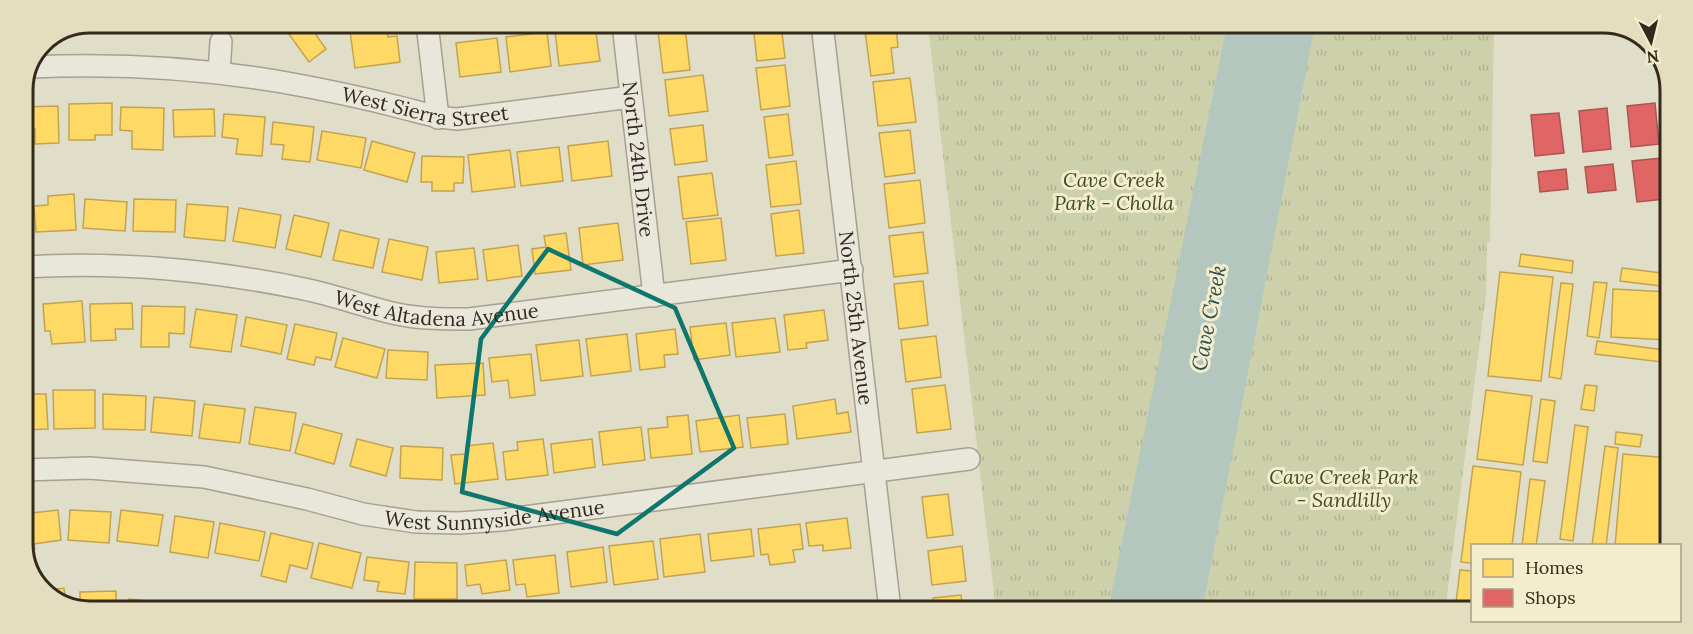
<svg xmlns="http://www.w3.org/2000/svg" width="1693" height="634" font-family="Lora,serif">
<defs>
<pattern id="park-tufts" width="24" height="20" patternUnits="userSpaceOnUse" patternTransform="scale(1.5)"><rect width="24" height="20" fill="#ccd1ab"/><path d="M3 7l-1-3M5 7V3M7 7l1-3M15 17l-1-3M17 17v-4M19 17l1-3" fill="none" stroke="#b0b493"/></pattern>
</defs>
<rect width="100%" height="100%" fill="#e0ddc8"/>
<path fill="url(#park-tufts)" d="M928 25 1494 26 1490 241 1487 242 1486 294 1445 611 996 610Z"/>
<path fill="#b4c7be" d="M1227 25H1315L1202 611 1108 610Z"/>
<g fill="#ffd966" stroke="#c2a450" stroke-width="1.5">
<rect x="114" y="23" width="43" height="8"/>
<path d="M281 23H323L326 28 316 35 326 49 309 62Z"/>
<path d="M336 23H386L388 37 397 36 400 62 355 68 350 31 337 32Z"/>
<path d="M753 24H781L785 58 757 61Z"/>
<path d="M595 26 600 61 559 66 555 31Z"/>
<path d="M685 27 690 70 663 73 658 31Z"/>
<path d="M896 27 898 47 891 48 894 73 871 76 865 31Z"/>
<path d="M547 32 551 66 510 72 506 37Z"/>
<path d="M497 38 501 72 460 77 456 43Z"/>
<path d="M785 65 790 106 761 110 756 68Z"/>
<path d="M703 75 708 111 669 116 665 80Z"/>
<path d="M910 78 916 122 878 126 873 82Z"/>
<path d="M112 103V135H95V140H69V104Z"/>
<path d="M58 106 59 143 35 144V129H23V107Z"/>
<path d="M121 107 164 108 163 150 132 149V131L120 130Z"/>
<path d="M214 109 215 136 174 137 173 110Z"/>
<path d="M224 114 265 117 262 156 236 154 238 139 222 137Z"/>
<path d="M788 114 793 155 769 158 764 117Z"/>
<path d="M273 122 314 127 310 162 282 159 284 145 271 144Z"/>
<path d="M703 125 707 161 675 165 670 129Z"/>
<path d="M910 130 915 173 885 177 879 133Z"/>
<path d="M322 131 366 138 361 168 317 160Z"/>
<path d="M372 141 415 153 407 182 364 170Z"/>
<path d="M608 141 612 176 572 181 568 146Z"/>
<path d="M559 147 563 181 521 186 517 152Z"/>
<path d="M510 150 515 187 472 192 468 155Z"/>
<path d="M422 156 464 157 463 183H454V191H432V182H421Z"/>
<path d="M796 161 801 204 771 207 766 165Z"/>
<path d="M712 173 718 215 683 219 678 177Z"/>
<path d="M920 180 925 223 889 228 884 184Z"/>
<path d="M74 194 76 230 36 232 34 206 48 205V196Z"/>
<path d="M85 199 127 202 125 231 83 228Z"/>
<path d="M134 199 176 200 175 232 133 231Z"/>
<path d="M187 204 228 207 225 241 184 237Z"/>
<path d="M239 208 281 215 275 248 233 241Z"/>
<path d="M799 210 804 253 776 256 771 214Z"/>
<path d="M294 215 329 223 321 257 286 249Z"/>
<path d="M721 218 726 260 691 264 686 222Z"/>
<path d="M618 223 623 260 583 265 579 228Z"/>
<path d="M340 230 379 239 373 268 333 260Z"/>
<path d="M923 232 928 273 894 277 889 236Z"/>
<path d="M566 233 571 270 535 274 532 249 546 247 544 236Z"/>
<path d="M389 239 428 247 422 280 382 272Z"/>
<path d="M518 245 522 276 487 281 483 250Z"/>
<path d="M474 248 478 279 439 283 436 252Z"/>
<path d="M1521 254 1573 261 1572 273 1519 266Z"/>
<path d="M1622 268 1669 274V287L1620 281Z"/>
<path d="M1500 272 1553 277 1541 381 1488 376Z"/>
<path d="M923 281 928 325 899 329 894 284Z"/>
<path d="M1594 282 1607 283 1599 338 1587 336Z"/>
<path d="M1561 283 1573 284 1561 379 1549 377Z"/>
<path d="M1613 289 1669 292 1668 340 1611 337Z"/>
<path d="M82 301 85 342 52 344 50 331H45L43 304Z"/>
<path d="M132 303 133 329H115L116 340 91 341 90 304Z"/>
<path d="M29 304 32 334 23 335V305Z"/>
<path d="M142 306 185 307 184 334 169 333V347H141Z"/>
<path d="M196 309 237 315 231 352 190 347Z"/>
<path d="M824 310 828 340 806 343 807 348 788 350 784 315Z"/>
<path d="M246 317 287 325 281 354 241 346Z"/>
<path d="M775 318 780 352 736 357 732 323Z"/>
<path d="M726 323 730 355 694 360 690 327Z"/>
<path d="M295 324 337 333 331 360 316 357 314 365 287 359Z"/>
<path d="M675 329 678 354 664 355 665 367 640 370 636 334Z"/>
<path d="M627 334 631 371 591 376 586 339Z"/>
<path d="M936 336 941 377 906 382 901 340Z"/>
<path d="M343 338 385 349 377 378 335 367Z"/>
<path d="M579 340 583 376 541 381 536 345Z"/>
<path d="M1597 341 1664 350 1662 362 1595 354Z"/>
<path d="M388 350 428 352 427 380 386 378Z"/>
<path d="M531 354 535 395 510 398 508 380 492 382 489 358Z"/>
<path d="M483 363 485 395 437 398 435 365Z"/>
<path d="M1667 377H1668V418L1662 417Z"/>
<path d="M945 385 951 429 917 433 912 389Z"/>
<path d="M1585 385 1597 386 1594 411 1581 409Z"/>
<path d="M53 390H95V428L54 429Z"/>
<path d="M1486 390 1532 396 1523 465 1477 459Z"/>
<path d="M23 394H46L48 429 23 430Z"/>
<path d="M103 394 146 396 145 430 103 429Z"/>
<path d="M154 397 195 401 192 436 151 432Z"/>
<path d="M835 399 837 414 848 412 851 432 797 439 793 406Z"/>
<path d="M1541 399 1555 401 1547 463 1533 461Z"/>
<path d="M204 404 245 409 240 443 199 438Z"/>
<path d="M255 407 296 413 290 451 249 444Z"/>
<path d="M785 414 788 444 751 448 747 418Z"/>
<path d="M688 415 692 454 651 458 648 429 668 427 667 417Z"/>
<path d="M739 415 743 447 700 452 696 421Z"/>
<path d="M303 424 342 434 334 464 295 453Z"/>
<path d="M1575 425 1588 427 1573 541 1560 539Z"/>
<path d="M641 427 645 460 603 465 599 432Z"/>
<path d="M1616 432 1642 435 1640 447 1615 444Z"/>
<path d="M357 439 393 448 386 476 350 466Z"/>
<path d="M543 439 548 475 506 480 503 452 518 450 517 442Z"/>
<path d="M592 439 595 467 554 473 551 444Z"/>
<path d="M493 443 498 479 455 484 451 455 466 454V446Z"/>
<path d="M401 446 443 448 442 480 400 478Z"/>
<path d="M1605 446 1618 448 1606 546H1592Z"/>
<path d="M1623 454 1668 458 1661 546H1615Z"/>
<path d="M1473 466 1521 472 1512 546H1472V563L1461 562Z"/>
<path d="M1530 479 1545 481 1536 546H1522Z"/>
<path d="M948 494 953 535 927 538 922 497Z"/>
<path d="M58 510 61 540 34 544 35 549 23 551V514Z"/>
<path d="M70 510 111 512 109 543 68 540Z"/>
<path d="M121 510 163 515 158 546 117 541Z"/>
<path d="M175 516 214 522 208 558 170 552Z"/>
<path d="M847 518 851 548 823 551V545L809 546 806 523Z"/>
<path d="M220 523 265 532 259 561 215 553Z"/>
<path d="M800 524 803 549 793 550 795 562 770 565 768 554 761 555 758 529Z"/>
<path d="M751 529 754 556 711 561 708 534Z"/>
<path d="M271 533 313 543 307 569 290 565 286 582 261 576Z"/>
<path d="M700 534 705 572 664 577 660 539Z"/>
<path d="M653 541 658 579 614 585 609 546Z"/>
<path d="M319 543 361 553 352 588 311 578Z"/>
<path d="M962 546 966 581 932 585 928 551Z"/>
<path d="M603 547 607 582 571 587 567 552Z"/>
<path d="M555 555 559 593 527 597 525 584 516 585 513 560Z"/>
<path d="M367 557 409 562 405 594 377 591 379 582 364 580Z"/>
<path d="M506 560 510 590 482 594 480 584 467 586 465 565Z"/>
<path d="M415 562 457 563V599H414Z"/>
<path d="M1460 570 1472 571V611H1455Z"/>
<path d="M64 588 66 607 44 591Z"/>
<path d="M116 591V608H80V592Z"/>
<path d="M961 595 963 610H934L933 598Z"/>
<path d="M129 599 157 602V608H128Z"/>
<path d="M182 603 213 608H181Z"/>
<path d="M861 603 862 610H816V609Z"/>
</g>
<g fill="#e06666" stroke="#ac5450" stroke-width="1.5">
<path d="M1655 103 1659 144 1631 147 1627 106Z"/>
<path d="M1607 108 1611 149 1583 152 1579 111Z"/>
<path d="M1559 113 1564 153 1535 156 1531 115Z"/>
<path d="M1661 158 1665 199 1637 202 1632 161Z"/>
<path d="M1613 164 1616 190 1588 193 1585 167Z"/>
<path d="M1566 169 1568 189 1540 192 1538 172Z"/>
</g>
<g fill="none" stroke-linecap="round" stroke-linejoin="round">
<g stroke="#a5a192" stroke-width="24">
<g id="minor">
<path d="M427 23 438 118"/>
<path id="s1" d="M623 24 654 296"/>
<path id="s2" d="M822 24 890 610"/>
<path id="s3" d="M31 67C115 63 200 68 282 82 321 89 360 97 399 107 419 112 435 118 457 119L631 97"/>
<path d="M219 72 221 42"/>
<path id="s4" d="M23 267C117 261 212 270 304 289 335 295 365 307 397 314 420 319 445 319 469 319L852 270"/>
<path id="s5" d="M23 470 89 468 204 477 307 499 363 514 416 522 459 523 501 520 969 459"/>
</g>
</g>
<use href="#minor" stroke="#e9e6da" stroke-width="21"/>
</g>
<path fill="none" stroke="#0f766e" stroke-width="4.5" stroke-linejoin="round" d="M548 249 675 308 734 448 617 534 462 492 481 339Z"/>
<g text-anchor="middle" stroke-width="6" stroke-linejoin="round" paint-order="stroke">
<g font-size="20" fill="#332a1c" stroke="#f3edcd">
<text dy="7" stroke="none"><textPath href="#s3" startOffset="398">West Sierra Street</textPath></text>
<text dy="7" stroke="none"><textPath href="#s1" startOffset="136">North 24th Drive</textPath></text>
<text dy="7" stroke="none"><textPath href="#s4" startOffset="418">West Altadena Avenue</textPath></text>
<text dy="7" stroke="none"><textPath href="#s2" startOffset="296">North 25th Avenue</textPath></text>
<text dy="7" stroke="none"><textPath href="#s5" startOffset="477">West Sunnyside Avenue</textPath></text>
</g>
<g font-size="20" font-style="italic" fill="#3e4e23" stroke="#f3edcd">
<text x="1114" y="187">Cave Creek<tspan x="1114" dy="23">Park - Cholla</tspan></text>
<text x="1344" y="484">Cave Creek Park<tspan x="1344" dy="23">- Sandlilly</tspan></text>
</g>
<g font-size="21" font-style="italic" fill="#2c4f52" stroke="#f3edcd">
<text transform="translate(1209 318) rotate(-79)" y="7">Cave Creek</text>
</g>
</g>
<path d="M0 0H1693V634H0ZM90 33H1603A57 57 0 0 1 1660 90V544A57 57 0 0 1 1603 601H90A57 57 0 0 1 33 544V90A57 57 0 0 1 90 33Z" fill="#e4ddbf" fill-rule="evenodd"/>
<path fill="none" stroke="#332a1c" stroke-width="3" d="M90 33H1603A57 57 0 0 1 1660 90V544A57 57 0 0 1 1603 601H90A57 57 0 0 1 33 544V90A57 57 0 0 1 90 33Z"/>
<rect x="1471" y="544" width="210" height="78" fill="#f3edcd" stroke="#a69f86" stroke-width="1.5"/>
<rect x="1483" y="559" width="30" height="18" fill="#ffd966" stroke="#a69f86" stroke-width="1.5"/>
<text x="1525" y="574" font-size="18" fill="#332a1c">Homes</text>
<rect x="1483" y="589" width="30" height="18" fill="#e06666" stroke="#a69f86" stroke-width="1.5"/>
<text x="1525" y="604" font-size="18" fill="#332a1c">Shops</text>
<g transform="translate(1651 42) rotate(173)" stroke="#f3edcd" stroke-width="4.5" paint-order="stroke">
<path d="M0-4.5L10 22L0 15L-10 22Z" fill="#332a1c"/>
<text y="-9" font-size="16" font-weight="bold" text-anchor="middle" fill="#332a1c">N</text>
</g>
</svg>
